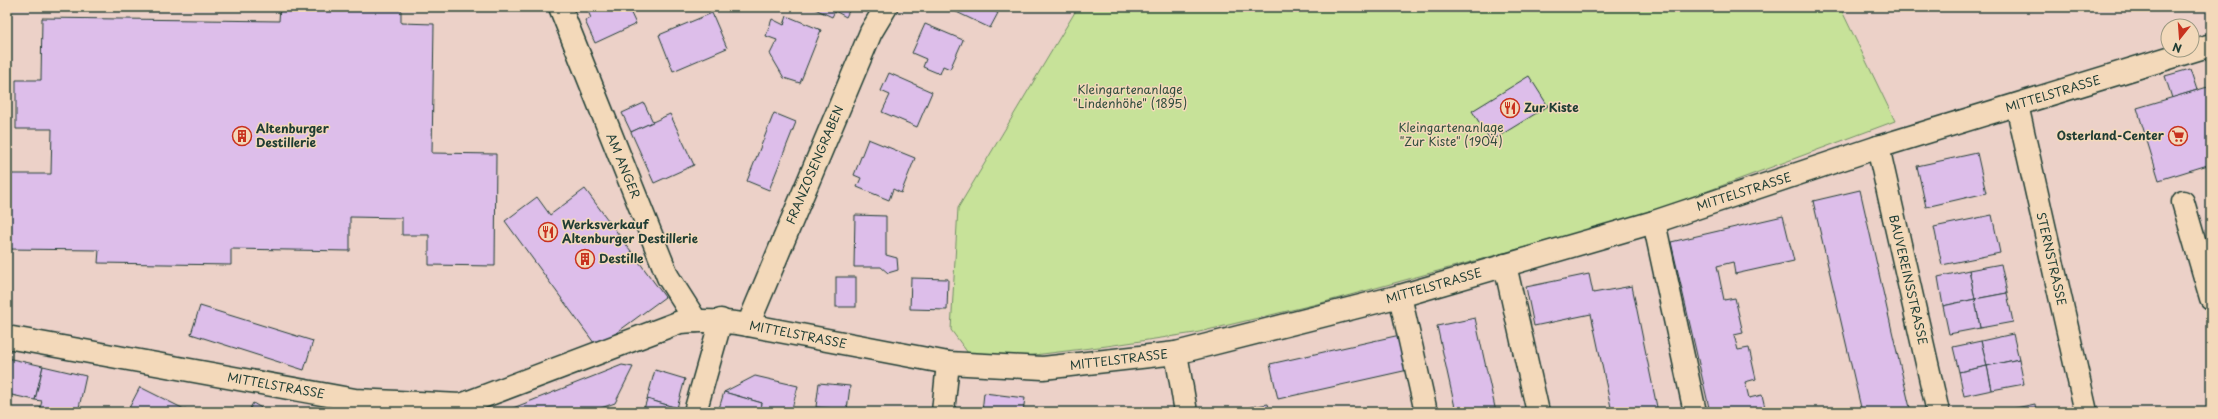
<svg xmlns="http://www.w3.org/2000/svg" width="2218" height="419" font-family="'Playpen Sans',sans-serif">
<rect width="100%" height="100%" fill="#ecd1c8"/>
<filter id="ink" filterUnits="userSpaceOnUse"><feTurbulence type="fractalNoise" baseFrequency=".025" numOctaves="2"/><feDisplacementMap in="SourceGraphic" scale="8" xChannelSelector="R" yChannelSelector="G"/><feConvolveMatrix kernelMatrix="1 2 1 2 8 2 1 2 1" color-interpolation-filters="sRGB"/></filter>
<g filter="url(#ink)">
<path fill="#c7e299" stroke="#739066" d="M1078 7H1840L1895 121 1646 214 1321 303 1195 333 1107 346 1026 356 968 353 951 330 958 208Z"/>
<g fill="#ddbeea" stroke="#1f3d34">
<path d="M280 7H401V23L434 24 432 153 496 154 495 266 429 265V235H402V218L350 217V251L231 249V265L98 263 99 250 7 249V174H51L52 129H16V80H41L42 18 279 21Z"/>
<path d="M586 7H628L636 24 595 43 585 21 591 18Z"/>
<path d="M811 7H851L846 17 835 11 832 17Z"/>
<path d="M946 7H991L990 9 998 13 990 28Z"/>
<path d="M712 13 727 48 673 71 659 35Z"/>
<path d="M787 16 821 30 800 83 784 78 770 54 777 40 766 36 772 19 784 25Z"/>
<path d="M925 24 963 40 950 69 943 66 940 74 923 67 926 59 912 53Z"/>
<path d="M2190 69 2197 90 2172 98 2165 76Z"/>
<path d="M889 73 932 92 917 127 882 112 890 95 881 91Z"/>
<path d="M1529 76 1548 106 1491 141 1472 111Z"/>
<path d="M2211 86V164L2159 180 2137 108Z"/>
<path d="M644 103 653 122 631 132 622 113Z"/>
<path d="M774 113 796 122 769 190 747 181Z"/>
<path d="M670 114 694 165 654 183 631 132Z"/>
<path d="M868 139 915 158 901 193 893 189 889 200 857 187 861 178 854 175Z"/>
<path d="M1977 153 1986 193 1926 207 1917 166Z"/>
<path d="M585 189 665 297 597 347 505 221 537 197 550 215Z"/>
<path d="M1860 190 1892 331 1911 412H1862L1813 201Z"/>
<path d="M855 215 886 216V255L897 258 898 270 888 273 881 267H854Z"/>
<path d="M1992 215 2000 253 1942 265 1934 227Z"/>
<path d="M1783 216 1794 261 1735 274 1733 262 1717 266 1724 300 1735 298 1743 333 1734 335 1738 350 1749 348 1756 379 1745 382 1749 398 1762 395 1766 412H1710L1671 242Z"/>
<path d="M2001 264 2007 293 1975 299 1969 270Z"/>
<path d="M1969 270 1975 299 1943 306 1938 277Z"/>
<path d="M1589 274 1593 293 1632 286 1658 412H1612L1591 314 1534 326 1526 287Z"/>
<rect x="836" y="277" width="20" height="30"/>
<path d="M911 278 948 279 947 310 910 309Z"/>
<path d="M2007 293 2013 322 1980 328 1975 299Z"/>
<path d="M1975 299 1980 328 1949 334 1943 306Z"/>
<path d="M200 306 313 341 304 370 191 334Z"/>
<path d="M1475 318 1483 354 1496 412H1456L1437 326Z"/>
<path d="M2013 334 2019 359 1987 366 1981 341Z"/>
<path d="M1400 335 1408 370 1278 399 1270 364Z"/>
<path d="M1981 341 1987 366 1959 372 1953 347Z"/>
<path d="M7 358 43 366 35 400 7 394Z"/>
<path d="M2019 359 2024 384 1992 390 1987 366Z"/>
<path d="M622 365 633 367 615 403 601 408 603 412H503Z"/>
<path d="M43 366 86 376 78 412 64 410V412H39L42 401 35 400Z"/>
<path d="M1987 366 1992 390 1964 396 1959 372Z"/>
<path d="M655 370 685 379 677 408 647 399Z"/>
<path d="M755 376 798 386 791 412H760L762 403 724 392Z"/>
<path d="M819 383 850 386 847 410 816 407Z"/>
<path d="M140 387 190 412H127Z"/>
<path d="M724 392 762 403 760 412H718Z"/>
<path d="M984 393 1025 398 1023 412H982Z"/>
<path d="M647 399 677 408 676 412H643Z"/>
<path d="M253 403 268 412H248Z"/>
<path d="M1268 404 1270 412H1228V411Z"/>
<path d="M2035 404 2036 412H1997Z"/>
</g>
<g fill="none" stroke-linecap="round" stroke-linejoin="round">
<g stroke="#1f3d34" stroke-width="25">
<g id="minor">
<path d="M560 7 668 277 696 321"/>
<path d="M2017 105 2086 412"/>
<path d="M1878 147 1938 412"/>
<path d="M2183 202 2211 298"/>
<path d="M1654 222 1695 412"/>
<path d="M1505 265 1538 412"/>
<path d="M1400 296 1426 412"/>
<path d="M748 325 871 32 886 7"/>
<path d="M7 337 355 400 461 405 680 322C704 320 725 321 748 325L948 363 1043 368 1176 353 1400 296 1654 222 1878 147 2211 45"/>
<path d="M1176 353 1186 412"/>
<path d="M695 412 721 320"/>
<path d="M943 412 948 363"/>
</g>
</g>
<use href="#minor" stroke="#f3d9ba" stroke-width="22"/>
</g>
</g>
<defs>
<g id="restaurant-ring" transform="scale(1)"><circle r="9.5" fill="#f3d9ba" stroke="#c8321e" stroke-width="1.5"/><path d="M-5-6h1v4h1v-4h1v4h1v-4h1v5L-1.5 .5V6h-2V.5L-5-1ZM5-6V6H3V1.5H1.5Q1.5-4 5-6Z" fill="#c8321e"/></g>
<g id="building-ring" transform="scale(1)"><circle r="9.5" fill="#f3d9ba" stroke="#c8321e" stroke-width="1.5"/><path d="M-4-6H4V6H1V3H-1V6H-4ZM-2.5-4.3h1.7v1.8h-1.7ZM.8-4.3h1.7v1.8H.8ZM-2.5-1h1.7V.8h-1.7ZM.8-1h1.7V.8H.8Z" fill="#c8321e"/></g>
<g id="supermarket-ring" transform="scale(1)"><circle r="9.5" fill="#f3d9ba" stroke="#c8321e" stroke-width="1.5"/><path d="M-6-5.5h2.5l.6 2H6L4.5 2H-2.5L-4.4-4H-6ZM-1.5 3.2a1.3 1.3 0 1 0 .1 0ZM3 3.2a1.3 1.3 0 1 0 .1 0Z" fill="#c8321e"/></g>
</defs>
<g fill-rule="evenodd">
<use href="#restaurant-ring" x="1510" y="108"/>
<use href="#building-ring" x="242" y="136"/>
<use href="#supermarket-ring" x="2178" y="136"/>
<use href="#restaurant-ring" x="548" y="232"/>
<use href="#building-ring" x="585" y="259"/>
</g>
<g text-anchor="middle" stroke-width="3" stroke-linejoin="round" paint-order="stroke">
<g font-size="12" fill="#304e3e" stroke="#f3d9ba">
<text x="1130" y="94">Kleingartenanlage<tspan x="1130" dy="14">"Lindenhöhe" (1895)</tspan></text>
<text x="1451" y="132">Kleingartenanlage<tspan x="1451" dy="14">"Zur Kiste" (1904)</tspan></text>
</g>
<g font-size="12" fill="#1f3d34" stroke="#f3d9ba">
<text transform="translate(2053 94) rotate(-17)" y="4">MITTELSTRASSE</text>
<text transform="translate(815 165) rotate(-67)" y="4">FRANZOSENGRABEN</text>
<text transform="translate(623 166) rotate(68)" y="4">AM ANGER</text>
<text transform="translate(1744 192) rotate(-18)" y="4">MITTELSTRASSE</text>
<text transform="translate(2051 259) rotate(77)" y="4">STERNSTRASSE</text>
<text transform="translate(1908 280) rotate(77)" y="4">BAUVEREINSSTRASSE</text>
<text transform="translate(1434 286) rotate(-16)" y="4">MITTELSTRASSE</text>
<text transform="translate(798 335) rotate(11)" y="4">MITTELSTRASSE</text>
<text transform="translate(1119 360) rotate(-7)" y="4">MITTELSTRASSE</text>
<text transform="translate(276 386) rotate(10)" y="4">MITTELSTRASSE</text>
</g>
<g font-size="12" font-weight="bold" fill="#1f3d34" stroke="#f3d9ba" text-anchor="start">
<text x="1524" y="112">Zur Kiste</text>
<text x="256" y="133">Altenburger<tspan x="256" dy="14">Destillerie</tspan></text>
<text x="2164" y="140" text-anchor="end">Osterland-Center</text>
<text x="562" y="229">Werksverkauf<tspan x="562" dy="14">Altenburger Destillerie</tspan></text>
<text x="599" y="263">Destille</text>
</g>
</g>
<rect width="2218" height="419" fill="none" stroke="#f3d9ba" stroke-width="24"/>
<rect x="12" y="12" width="2194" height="395" fill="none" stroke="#1f3d34" stroke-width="1.5" filter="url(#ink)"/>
<g transform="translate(2180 38) rotate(197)"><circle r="19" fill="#f3d9ba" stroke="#9e9b84"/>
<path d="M0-3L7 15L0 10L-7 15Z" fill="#c8321e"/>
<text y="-6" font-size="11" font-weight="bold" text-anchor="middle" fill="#1f3d34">N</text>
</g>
</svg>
